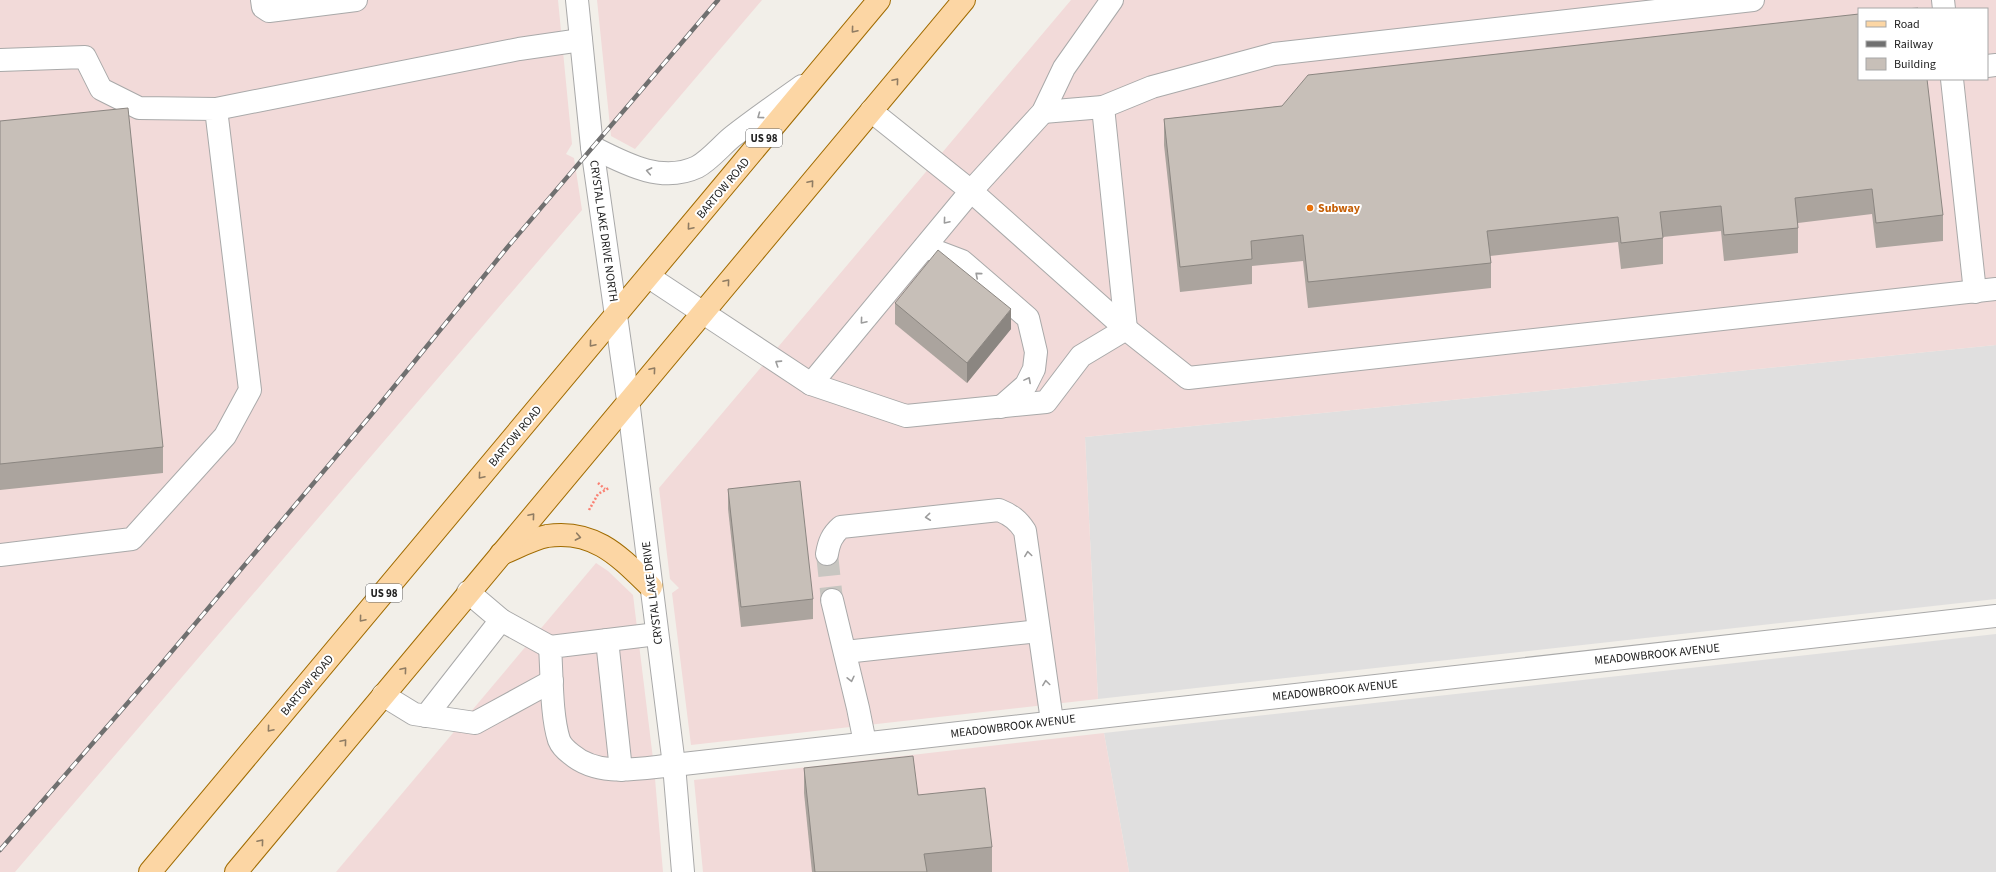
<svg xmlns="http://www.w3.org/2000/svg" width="1996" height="872" font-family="'Source Sans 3',sans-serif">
<rect width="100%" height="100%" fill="#f2efe9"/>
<g fill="#e0dfdf">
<path d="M1996 345V599L1098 699 1085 437Z"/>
<path d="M1996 634V872H1129L1104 733Z"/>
</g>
<g fill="#f2dad9" fill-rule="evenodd">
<path d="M0 0H558L572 144 566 154 574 158 582 210 15 872H0Z"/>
<path d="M597 0H762L635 149 611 136Z"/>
<path d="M1071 0H1996V345L1085 437 1098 699 691 745 672 593 679 588 670 579 659 488ZM1859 9H1987V79H1859Z"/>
<path d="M596 563 608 571 633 595 654 767 663 872H336Z"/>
<path d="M1104 733 1129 872H703L694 780Z"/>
</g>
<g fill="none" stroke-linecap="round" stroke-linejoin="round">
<path stroke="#c8c6c1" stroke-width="22" stroke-dasharray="22 11" stroke-linecap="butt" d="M827 554 832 600"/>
<g stroke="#a9a9a9" stroke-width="24">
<g id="minor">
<path d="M262 0 263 7 269 11 356 0"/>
<path d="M577 0 592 147 628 400 674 765 683 872"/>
<path d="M1943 0 1944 9"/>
<path d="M0 60 85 57 101 89 139 108 216 109 250 390 225 436 132 539 0 555"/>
<path d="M1987 66 1996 65"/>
<path d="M1952 79 1975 292"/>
<path d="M1103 107 1126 329"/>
<path d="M216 109 519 49 581 40"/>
<path d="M871 111 971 191 1126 329"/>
<path d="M1043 112 1103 107 1152 87 1274 54 1753 0"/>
<path d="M592 147C624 163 661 184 697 167 710 160 721 146 732 137 755 119 778 103 802 86"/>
<path d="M925 247 962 261 1028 318 1036 352 1034 369 1026 385 1001 407"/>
<path d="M649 277 811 384 906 416 1046 402 1081 356 1126 329 1188 378 1996 289"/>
<path d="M811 384 971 191 1043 112 1064 68 1112 0"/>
<path d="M827 554C829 542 832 535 841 527L999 510C1011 515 1018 520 1025 531L1052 721"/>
<path d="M468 592 501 620 550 647"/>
<path d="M832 600 858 708 865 743"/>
<path d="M657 634 550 647C552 674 551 715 559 740 561 745 567 751 571 754 599 778 640 768 674 765L1996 616"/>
<path d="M607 640 621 770"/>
<path d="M845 652 1039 631"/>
<path d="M383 695 414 714 475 723 552 681"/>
<path d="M426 716 501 620"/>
</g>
</g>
<g stroke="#a06b00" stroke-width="24">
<g id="major">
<path d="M501 554C516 548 532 539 547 536 595 529 620 557 651 587"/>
<path d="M150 872 879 0"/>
<path d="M236 872 964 0"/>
</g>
</g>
<g stroke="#fa8072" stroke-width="2.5" stroke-dasharray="2 2" stroke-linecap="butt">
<path d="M598 483 605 489"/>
<path d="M589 510 598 494 609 488"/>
</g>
<use href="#minor" stroke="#fff" stroke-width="22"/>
<use href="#major" stroke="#fcd6a4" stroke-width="22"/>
<g stroke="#707070" stroke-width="4.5">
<path id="rail" d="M0 850 152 675 371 415 506 249 718 0"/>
</g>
<use href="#rail" stroke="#fff" stroke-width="3" stroke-dasharray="9" stroke-linecap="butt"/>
</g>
<g fill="#aba49e">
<path d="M1859 14 1943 215V241L1876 248 1872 214 1798 223V253L1724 261 1721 231 1663 237V264L1621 269 1618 242 1490 256 1491 263V288L1308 308 1303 261 1252 266V284L1180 292 1164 145V119L1282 106Z"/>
<path d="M0 121 163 447V473L0 490Z"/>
<path d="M895 303 1011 329 967 383 895 324Z"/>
<path d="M728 489 813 599V619L741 627 728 509Z"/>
<path d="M804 768 918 795 992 847V872H812L804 793Z"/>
</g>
<path fill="#8b8681" d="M1011 309V329L967 383V363Z"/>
<g fill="#c7bfb8" stroke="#8b8681">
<path d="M1918 8 1919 9H1906Z"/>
<path d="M1859 14V79H1927L1943 215 1876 223 1872 189 1795 198 1798 228 1724 235 1721 206 1660 212 1663 238 1621 243 1618 217 1487 231 1491 263 1308 282 1303 235 1251 241 1252 259 1180 267 1164 119 1282 106 1308 75Z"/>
<path d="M128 108 163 447 0 464V121Z"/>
<path d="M938 250 1011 309 967 363 895 303Z"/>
<path d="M800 481 813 599 741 607 728 489Z"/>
<path d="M913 756 918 795 985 788 992 847 924 854 927 872H815L804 768Z"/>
</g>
<defs><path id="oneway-chevron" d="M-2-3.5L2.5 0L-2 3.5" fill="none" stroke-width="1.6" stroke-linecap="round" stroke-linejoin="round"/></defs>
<g stroke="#8f7c63">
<use href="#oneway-chevron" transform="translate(854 30) rotate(130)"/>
<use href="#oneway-chevron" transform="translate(896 81) rotate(-50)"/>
<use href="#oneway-chevron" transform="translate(811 183) rotate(-50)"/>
<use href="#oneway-chevron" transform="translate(690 227) rotate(130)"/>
<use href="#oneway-chevron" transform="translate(727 282) rotate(-50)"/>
<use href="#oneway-chevron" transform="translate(592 344) rotate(130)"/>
<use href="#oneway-chevron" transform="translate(653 370) rotate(-50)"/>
<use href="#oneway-chevron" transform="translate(481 476) rotate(130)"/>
<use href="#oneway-chevron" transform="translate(532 516) rotate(-50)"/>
<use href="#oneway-chevron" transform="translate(578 537) rotate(11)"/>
<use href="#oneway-chevron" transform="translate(362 619) rotate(130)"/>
<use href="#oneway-chevron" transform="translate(404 670) rotate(-50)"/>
<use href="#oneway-chevron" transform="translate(270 729) rotate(130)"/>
<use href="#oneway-chevron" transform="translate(344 742) rotate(-50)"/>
<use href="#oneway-chevron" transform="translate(261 842) rotate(-50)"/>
</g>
<g stroke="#9c9c9c">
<use href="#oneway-chevron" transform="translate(760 116) rotate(144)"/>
<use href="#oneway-chevron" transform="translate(649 171) rotate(-169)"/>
<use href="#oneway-chevron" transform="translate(946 221) rotate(130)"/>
<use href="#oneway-chevron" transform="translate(978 275) rotate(-139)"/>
<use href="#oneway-chevron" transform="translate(863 321) rotate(130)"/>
<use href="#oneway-chevron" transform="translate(778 363) rotate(-147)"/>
<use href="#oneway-chevron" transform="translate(1028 380) rotate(-62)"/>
<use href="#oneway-chevron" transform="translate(928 517) rotate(174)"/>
<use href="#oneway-chevron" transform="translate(1028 554) rotate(-98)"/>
<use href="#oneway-chevron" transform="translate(851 679) rotate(77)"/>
<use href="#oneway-chevron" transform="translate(1046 683) rotate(-98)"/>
</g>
<circle fill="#e8710a" stroke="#fff" stroke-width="1.5" cx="1310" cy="208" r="4"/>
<g text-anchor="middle" stroke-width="4" stroke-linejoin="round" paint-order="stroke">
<g fill="#fff" stroke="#646464" stroke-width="1">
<rect x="746" y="129" width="36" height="18" rx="3"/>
<rect x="366" y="584" width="36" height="18" rx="3"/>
</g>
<g font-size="11" font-weight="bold" fill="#222">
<text x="764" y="142">US 98</text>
<text x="384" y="597">US 98</text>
</g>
<g font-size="12" fill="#222" stroke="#fff">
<text transform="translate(723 188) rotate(-50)" y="4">BARTOW ROAD</text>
<text transform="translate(604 231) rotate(82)" y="4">CRYSTAL LAKE DRIVE NORTH</text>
<text transform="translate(515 436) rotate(-50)" y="4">BARTOW ROAD</text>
<text transform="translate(652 593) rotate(-97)" y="4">CRYSTAL LAKE DRIVE</text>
<text transform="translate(1657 654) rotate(-6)" y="4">MEADOWBROOK AVENUE</text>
<text transform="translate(307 685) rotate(-50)" y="4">BARTOW ROAD</text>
<text transform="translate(1335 690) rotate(-6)" y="4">MEADOWBROOK AVENUE</text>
<text transform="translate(1013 726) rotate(-7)" y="4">MEADOWBROOK AVENUE</text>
</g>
<g font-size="12" font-weight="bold" fill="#c56008" stroke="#fff" text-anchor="start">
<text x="1318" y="212">Subway</text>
</g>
</g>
<rect x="1858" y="8" width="130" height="72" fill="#ffffff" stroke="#a7a7a7"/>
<rect x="1866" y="21" width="20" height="6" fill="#fcd6a4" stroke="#a7a7a7"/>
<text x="1894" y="28" font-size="12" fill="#222222">Road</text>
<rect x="1866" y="41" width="20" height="6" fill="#707070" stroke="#a7a7a7"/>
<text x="1894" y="48" font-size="12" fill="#222222">Railway</text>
<rect x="1866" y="58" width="20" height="12" fill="#c7bfb8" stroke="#a7a7a7"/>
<text x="1894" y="68" font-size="12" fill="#222222">Building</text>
</svg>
